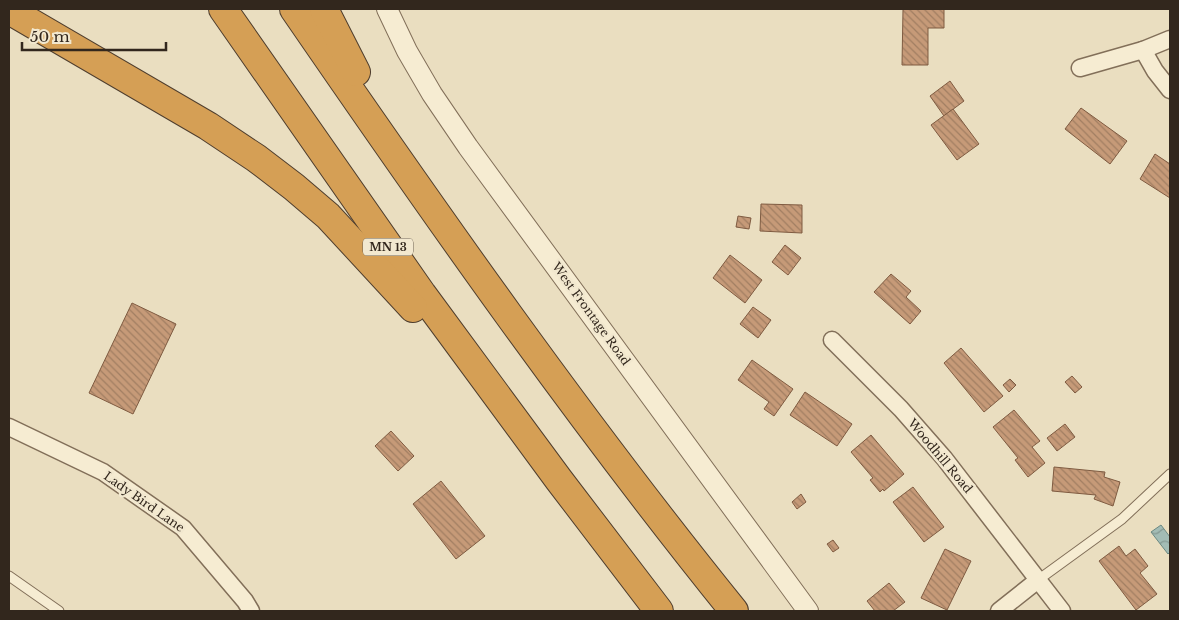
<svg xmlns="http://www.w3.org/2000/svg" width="1179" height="620" font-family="'Libre Baskerville',serif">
<defs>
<pattern id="water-waves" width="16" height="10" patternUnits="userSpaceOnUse" patternTransform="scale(1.25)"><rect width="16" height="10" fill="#a3bcb5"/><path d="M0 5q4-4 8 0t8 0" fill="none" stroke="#859993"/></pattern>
<pattern id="building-back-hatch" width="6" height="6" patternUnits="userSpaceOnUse" patternTransform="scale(1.25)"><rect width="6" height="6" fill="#c69a78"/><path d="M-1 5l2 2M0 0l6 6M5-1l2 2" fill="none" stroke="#a17e62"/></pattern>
</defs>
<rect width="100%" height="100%" fill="#eadec0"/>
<path fill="url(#water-waves)" stroke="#6b8982" d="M1161 525 1170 537V552L1168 554 1151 532Z"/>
<g fill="url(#building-back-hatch)" stroke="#7f5b41">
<path d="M903 9H944V28H928V65H902Z"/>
<path d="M950 81 964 101 944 116 930 96Z"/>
<path d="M1081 108 1127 141 1110 164 1065 129Z"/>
<path d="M953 109 979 144 957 160 931 125Z"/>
<path d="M1155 154 1170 164V198L1140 179Z"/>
<path d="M761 204 802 205V233L760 231Z"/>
<path d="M738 216 751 218 749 229 736 227Z"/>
<path d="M785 245 801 258 788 275 772 262Z"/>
<path d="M730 255 762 280 745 303 713 278Z"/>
<path d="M891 274 911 291 906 297 921 311 910 324 874 292Z"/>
<path d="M132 303 176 324 133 414 89 393Z"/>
<path d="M753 307 771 320 758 338 740 324Z"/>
<path d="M961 348 1003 396 984 412 944 363Z"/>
<path d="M752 360 793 389 774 416 764 409 769 402 738 380Z"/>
<path d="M1072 376 1082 387 1075 393 1065 382Z"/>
<path d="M1010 379 1016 385 1009 392 1003 385Z"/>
<path d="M805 392 852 424 837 446 790 415Z"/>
<path d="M1014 410 1040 441 1032 447 1045 463 1028 477 1015 460 1018 458 993 427Z"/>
<path d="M1065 424 1075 437 1057 451 1047 438Z"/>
<path d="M391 431 414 456 398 471 375 446Z"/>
<path d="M871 435 904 474 884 491 883 489 880 492 870 480 873 478 851 452Z"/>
<path d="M1054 467 1105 472 1104 477 1120 482 1113 506 1094 499 1096 495 1052 491Z"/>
<path d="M441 481 485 536 456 559 413 504Z"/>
<path d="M913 487 944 527 924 542 893 502Z"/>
<path d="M801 494 806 502 797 509 792 502Z"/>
<path d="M833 540 839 548 833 552 827 544Z"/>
<path d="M1119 546 1126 556 1135 549 1148 566 1140 573 1157 594 1136 610 1099 561Z"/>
<path d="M945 549 971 561 947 610 921 598Z"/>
<path d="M889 583 905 602 893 611H875L867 601Z"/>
</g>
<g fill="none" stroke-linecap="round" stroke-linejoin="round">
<g stroke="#826f59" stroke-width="11">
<g id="service">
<path d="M9 576 59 611"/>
<path d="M1038 580 1122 519 1170 474"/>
</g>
</g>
<g stroke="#826f59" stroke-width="19">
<g id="minor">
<path d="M1143 50 1155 71 1170 90"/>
<path d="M1080 68 1143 50 1170 39"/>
<path d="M832 340 901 409 944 458 1062 611"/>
<path d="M9 427 103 472 183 528 245 601 251 611"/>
<path d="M999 611 1038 580"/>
</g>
</g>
<g stroke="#826f59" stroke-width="22">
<path id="tertiary" d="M387 9 407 51 432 94 468 147 808 611"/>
</g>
<g stroke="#4f3e2e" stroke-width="30">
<g id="motorway">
<path d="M223 9 422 294 559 480 659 611"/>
<path d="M294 9C435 214 578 418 734 611"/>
<path d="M324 9 356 72"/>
<path d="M9 10 208 126 256 158 294 187 328 216 413 308"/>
</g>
</g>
<use href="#service" stroke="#f6ecd2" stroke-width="9"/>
<use href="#minor" stroke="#f6ecd2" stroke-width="16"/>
<use href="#tertiary" stroke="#f6ecd2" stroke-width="20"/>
<use href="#motorway" stroke="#d59f55" stroke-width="28"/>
</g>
<g text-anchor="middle" stroke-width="5" stroke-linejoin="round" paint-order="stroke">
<rect fill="#f2e8cf" stroke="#6c6152" stroke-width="1" x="363" y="238.5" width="50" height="17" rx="4"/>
<g font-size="11" font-weight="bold" fill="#32271d">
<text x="388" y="251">MN 13</text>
</g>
<g font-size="12" fill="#32271d" stroke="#f2e8cf">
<text transform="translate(591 314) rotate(54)" y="4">West Frontage Road</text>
<text transform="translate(940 456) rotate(50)" y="4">Woodhill Road</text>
<text transform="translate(144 502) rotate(35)" y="4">Lady Bird Lane</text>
</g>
</g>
<rect width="1179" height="620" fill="none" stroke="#32271d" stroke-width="20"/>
<path d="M22 42v8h144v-8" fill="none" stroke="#32271d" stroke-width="2.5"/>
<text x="30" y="42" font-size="15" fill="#32271d" stroke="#f2e8cf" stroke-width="4" paint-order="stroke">50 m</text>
</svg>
